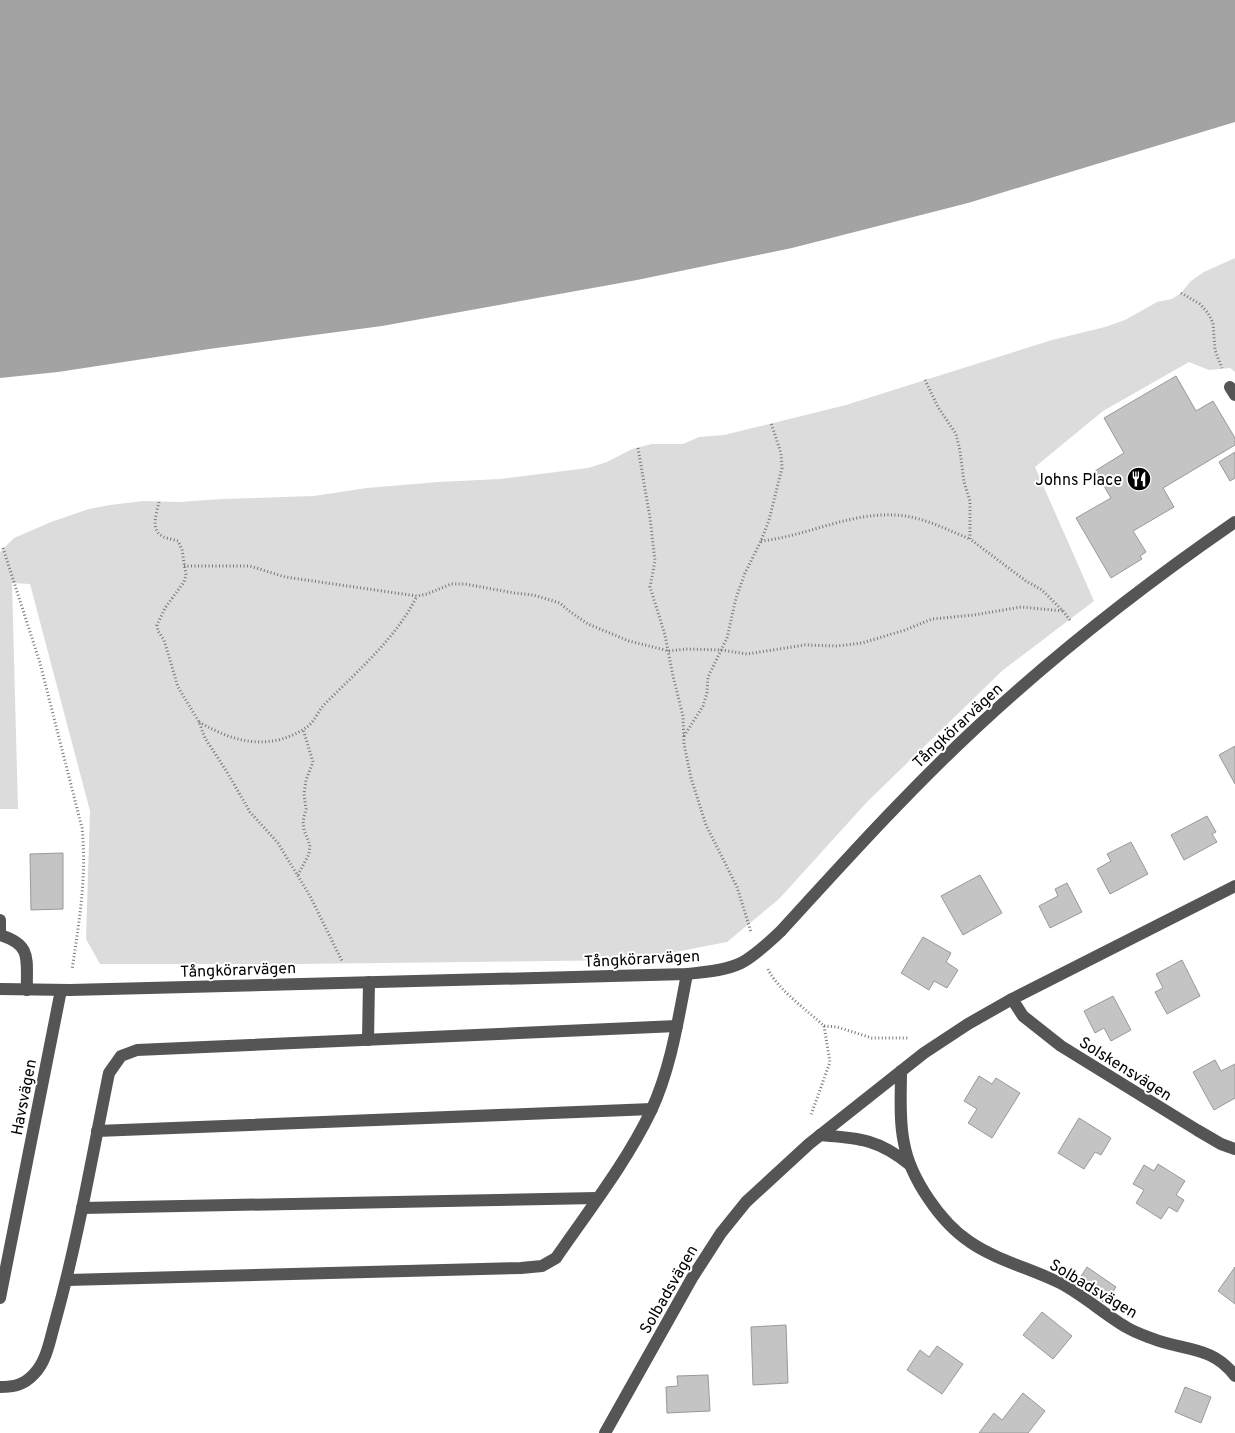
<svg xmlns="http://www.w3.org/2000/svg" width="1235" height="1433" font-family="Overpass,sans-serif">
<rect width="100%" height="100%" fill="#fff"/>
<path fill="#dcdcdc" d="M1235 258V372L1230 368 1209 370 1189 362 1103 411 1035 467 1094 601 1003 670 867 802 779 899 727 942 634 960 298 964H100L86 939 90 811 30 584 12 583 18 809H0V552L14 538 51 522 89 509 110 505 143 501 179 502 222 499 314 496 367 488 438 482 500 479 588 468 607 462 632 449 652 444H683L699 437 724 435 846 405 1052 340 1105 327 1125 320 1157 302 1172 299 1181 293 1191 281 1204 272Z"/>
<path fill="#a3a3a3" d="M0 0H1235V122L968 203 792 248 637 280 382 326 209 349 58 372 0 378Z"/>
<g fill="#c4c4c4" stroke="#999">
<path d="M1176 376 1196 411 1213 401 1235 438V445L1163 488 1174 507 1133 531 1146 552 1140 556 1142 559 1111 578 1076 518 1111 498 1095 471 1124 453 1104 418Z"/>
<path d="M1235 452V478L1230 481 1219 462Z"/>
<path d="M1235 746V784L1219 755Z"/>
<path d="M1207 816 1216 832 1212 834 1217 842 1184 860 1171 835Z"/>
<path d="M1131 842 1148 874 1110 894 1097 869 1111 861 1107 854Z"/>
<path d="M63 853V909L31 910 30 854Z"/>
<path d="M980 875 1002 913 963 935 941 896Z"/>
<path d="M1067 883 1082 912 1050 928 1039 906 1058 896 1055 889Z"/>
<path d="M923 937 951 953 946 962 958 970 947 988 934 981 929 990 901 973Z"/>
<path d="M1182 960 1200 996 1167 1014 1155 992 1163 988 1156 974Z"/>
<path d="M1113 996 1131 1030 1111 1041 1104 1028 1095 1033 1084 1011Z"/>
<path d="M1215 1060 1221 1071 1235 1064V1098L1214 1110 1193 1072Z"/>
<path d="M979 1076 992 1084 996 1078 1020 1093 992 1138 968 1123 977 1109 964 1101Z"/>
<path d="M1079 1118 1111 1138 1101 1155 1095 1152 1084 1169 1058 1153Z"/>
<path d="M1158 1164 1185 1181 1176 1195 1184 1200 1177 1212 1169 1207 1161 1219 1136 1203 1144 1190 1133 1184 1144 1165 1154 1171Z"/>
<path d="M1087 1267 1116 1287 1105 1303 1076 1284Z"/>
<path d="M1235 1267V1304L1218 1291Z"/>
<path d="M1042 1312 1072 1336 1053 1359 1023 1335Z"/>
<path d="M786 1325 788 1383 753 1385 751 1327Z"/>
<path d="M937 1346 963 1364 942 1394 907 1370 920 1350 929 1357Z"/>
<path d="M708 1375 710 1411 667 1413 666 1387 678 1386 677 1376Z"/>
<path d="M1185 1387 1211 1397 1201 1423 1175 1412Z"/>
<path d="M1023 1393 1045 1411 1028 1433H979L994 1413 1002 1420Z"/>
</g>
<g fill="none" stroke-linecap="round" stroke-linejoin="round">
<g stroke="#777" stroke-width="3" stroke-dasharray="1 2.5" stroke-linecap="butt">
<path d="M1181 293 1200 304 1208 313 1213 323 1215 350 1222 368"/>
<path d="M925 380 938 407 956 434 960 451 964 482 970 501V539L1026 581 1042 590 1063 611 1070 620"/>
<path d="M638 448 650 518 655 561 650 587 665 635 673 676 683 716 684 744 691 778 706 825 737 887 751 932"/>
<path d="M159 502C157 512 150 529 162 536 167 539 173 539 178 541L182 550 186 575 184 582 165 608 157 625 158 631 164 640 178 687 199 722 205 738 227 772 250 812 278 843 310 896 342 961"/>
<path d="M761 541C809 536 855 509 905 516 927 519 950 531 970 539"/>
<path d="M3 548 40 663 82 828C87 876 79 923 72 970"/>
<path d="M184 566H250L285 577 417 596 427 594 451 584H465L514 593 533 595 560 603 569 611 588 624 629 641 669 651 686 649 721 650 747 654 805 645 837 646 862 643 905 630 932 619 974 615 1021 607 1063 611"/>
<path d="M199 722C222 735 245 745 272 741 283 740 297 734 307 727 314 722 318 712 323 706 357 671 395 640 417 596"/>
<path d="M684 736 703 706 707 693 708 677 727 638 736 598 745 573 761 541 769 520 782 468 781 453 771 423"/>
<path d="M298 875 309 854 310 845 304 830 303 821 306 809 304 794 306 780 313 762 303 729"/>
<path d="M768 969C777 989 807 1010 824 1026L830 1062 811 1115"/>
<path d="M824 1026 837 1027 872 1038H908"/>
</g>
<g stroke="#555" stroke-width="12">
<path d="M1230 387 1235 395"/>
<path d="M0 920V935"/>
<path d="M0 935C33 945 26 960 27 990"/>
<path d="M0 989 70 990 687 974C704 972 724 971 741 963 756 955 769 942 781 931 845 861 908 791 978 726 1058 652 1145 584 1235 522"/>
<path d="M1012 999 1023 1016 1061 1046 1197 1130 1221 1144 1235 1149"/>
<path d="M368 1040 369 982"/>
<path d="M901 1071C901 1095 899 1120 904 1143 910 1178 941 1223 970 1242 996 1260 1032 1269 1060 1283 1083 1295 1104 1314 1126 1327 1134 1332 1143 1335 1151 1338 1182 1351 1212 1345 1235 1376"/>
<path d="M97 1131 652 1109"/>
<path d="M820 1135C859 1138 879 1139 910 1165"/>
<path d="M82 1208 597 1198"/>
<path d="M67 1280 521 1268 542 1266 556 1258C589 1210 626 1163 651 1111 671 1068 678 1020 687 974"/>
<path d="M0 1298 61 990"/>
<path d="M0 1387C14 1387 24 1385 34 1374 47 1361 50 1339 55 1322 78 1240 92 1156 109 1073L121 1056 137 1050 677 1026"/>
<path d="M605 1433 692 1278 721 1233 746 1202 809 1144 924 1053 968 1024 1012 999 1235 886"/>
</g>
</g>
<defs>
<g id="restaurant-disc" transform="scale(1.25)"><circle r="9.5" fill="#000" stroke="#fff"/><path d="M-5-6h1v4h1v-4h1v4h1v-4h1v5L-1.5 .5V6h-2V.5L-5-1ZM5-6V6H3V1.5H1.5Q1.5-4 5-6Z" fill="#fff"/></g>
</defs>
<g fill-rule="evenodd">
<use href="#restaurant-disc" x="1139" y="479"/>
</g>
<g text-anchor="middle" stroke-width="4" stroke-linejoin="round" paint-order="stroke">
<g font-size="16" fill="#000" stroke="#fff" text-anchor="end">
<text x="1122" y="485">Johns Place</text>
</g>
<g font-size="16" fill="#000" stroke="#fff">
<text transform="translate(957 725) rotate(-43)" y="6">Tångkörarvägen</text>
<text transform="translate(642 958) rotate(-3)" y="6">Tångkörarvägen</text>
<text transform="translate(238 969) rotate(-2)" y="6">Tångkörarvägen</text>
<text transform="translate(1126 1068) rotate(32)" y="6">Solskensvägen</text>
<text transform="translate(23 1097) rotate(-79)" y="6">Havsvägen</text>
<text transform="translate(1094 1288) rotate(31)" y="6">Solbadsvägen</text>
<text transform="translate(668 1289) rotate(-60)" y="6">Solbadsvägen</text>
</g>
</g>
</svg>
